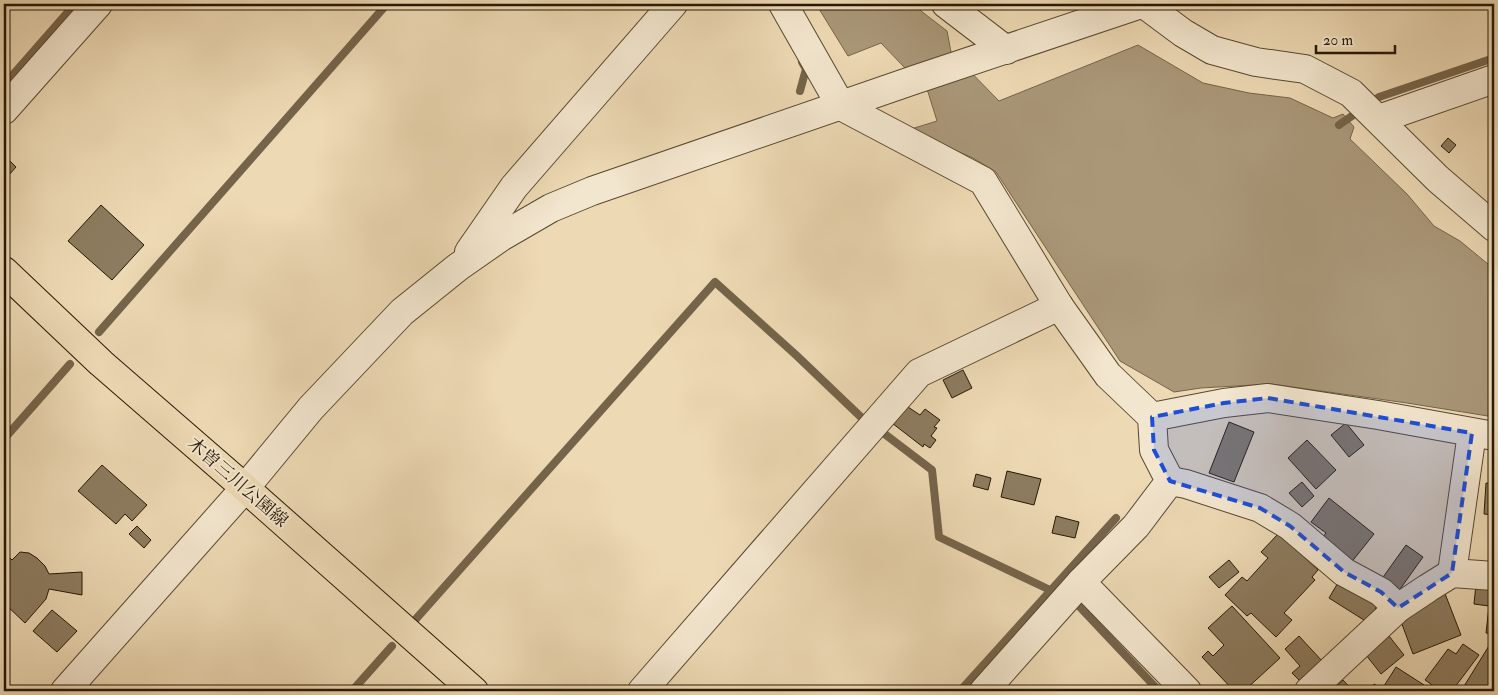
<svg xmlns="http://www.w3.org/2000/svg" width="1498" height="695" font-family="'IM FELL Double Pica','Noto Serif JP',serif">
<rect width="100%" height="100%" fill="#edd9b4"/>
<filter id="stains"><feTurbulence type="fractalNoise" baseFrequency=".004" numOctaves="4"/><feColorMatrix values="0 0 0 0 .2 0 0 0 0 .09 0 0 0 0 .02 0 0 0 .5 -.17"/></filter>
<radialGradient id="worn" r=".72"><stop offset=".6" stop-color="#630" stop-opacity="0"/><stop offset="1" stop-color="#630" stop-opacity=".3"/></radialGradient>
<path fill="#a99778" stroke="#75644a" d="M816 4H912L947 31 951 52 999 101 1138 45 1203 83 1249 93 1290 98 1333 118 1343 114 1354 127 1350 139 1407 194 1434 226 1460 241 1494 269V417L1407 403 1271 384 1201 388 1174 392 1120 361 996 172 973 158 908 130 937 121 928 92 881 43 848 56Z"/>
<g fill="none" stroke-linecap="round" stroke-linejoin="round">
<g stroke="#75644a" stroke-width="8">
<path d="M4 85 75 4"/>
<path d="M800 91 806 69 802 62"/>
<path d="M1339 125 1379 97 1494 58"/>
<path d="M99 332 387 4"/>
<path d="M882 432 932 470 939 537 1050 590 1057 591"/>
<path d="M4 439 70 364"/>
<path d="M1077 604 1159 691"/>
<path d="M415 620 715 282 796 355 863 419"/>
<path d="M352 691 392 646"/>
<path d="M960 691 1116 518"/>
</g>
</g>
<g fill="#8d7c60" stroke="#261804">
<path d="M1448 138 1456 145 1449 153 1441 146Z"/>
<path d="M4 155 16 167 9 175 4 170Z"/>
<path d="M101 205 144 245 112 280 68 241Z"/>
<path d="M963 370 972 388 952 398 943 380Z"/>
<path d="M905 405 920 415 925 409 940 420 934 427 937 428 931 436 936 440 930 448 924 444 923 447 892 423Z"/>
<path d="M1229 422 1254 432 1234 482 1209 473Z"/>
<path d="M1346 423 1364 445 1349 457 1331 435Z"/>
<path d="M1307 440 1336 470 1316 489 1288 458Z"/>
<path d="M102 465 147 505 132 521 125 514 116 524 78 491Z"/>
<path d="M1007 471 1041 479 1034 505 1001 497Z"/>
<path d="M976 474 991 478 988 490 973 486Z"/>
<path d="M1302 482 1314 496 1302 507 1289 493Z"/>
<path d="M1486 483 1494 484V515L1484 514Z"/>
<path d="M1329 498 1374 534 1350 564 1320 541 1326 533 1311 522Z"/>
<path d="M1056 516 1079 522 1075 538 1052 533Z"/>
<path d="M137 526 151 540 144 548 129 534Z"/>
<path d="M1279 533 1318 570 1312 577 1315 580 1284 613 1292 620 1276 637 1251 613 1247 616 1225 595 1242 577 1247 581 1268 558 1261 552Z"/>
<path d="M1406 545 1423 557 1398 592 1381 580Z"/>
<path d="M4 552 12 560 20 552 29 553 37 558 45 566 49 574 82 572V595L49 589 46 599 25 623 4 603Z"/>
<path d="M1229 560 1239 572 1219 588 1209 577Z"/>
<path d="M1339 581 1377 606 1367 622 1329 598Z"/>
<path d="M1476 584 1494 586V634L1486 633 1489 606 1474 604Z"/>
<path d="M1444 591 1461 635 1413 654 1399 616Z"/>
<path d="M1232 606 1280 658 1244 691H1234L1202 657 1208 651 1213 656 1224 645 1208 628Z"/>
<path d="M52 610 77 631 57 652 33 631Z"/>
<path d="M1299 636 1323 662 1301 682 1292 673 1300 666 1285 649Z"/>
<path d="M1389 636 1404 655 1381 674 1366 655Z"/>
<path d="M1492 641 1494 643V691H1461Z"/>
<path d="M1463 644 1479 655 1452 691H1441L1425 680 1448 649 1456 654Z"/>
<path d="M1396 667 1424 685 1419 691H1369L1374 684 1382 689Z"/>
<path d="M1343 680 1353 691H1331Z"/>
</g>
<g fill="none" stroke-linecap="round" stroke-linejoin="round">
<g stroke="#584830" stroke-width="30">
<g id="minor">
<path d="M783 4 841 106 983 181 1059 306 1108 375 1152 417 1154 450 1170 481 1136 526 1081 582 1187 691"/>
<path d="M946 4 1006 50"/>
<path d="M1144 4 1183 33 1212 50 1256 62 1305 69 1351 93 1438 179 1494 227"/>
<path d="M4 110 98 4"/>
<path d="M1379 119 1494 79"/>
<path d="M469 252 514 187 673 4"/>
<path d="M1152 417 1224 403 1268 398 1378 415 1494 436"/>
<path d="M1170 481 1186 484 1260 508 1290 526 1344 572 1381 592 1398 608"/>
<path d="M1452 573 1472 433"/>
<path d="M65 691 245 488 311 408 402 312 458 267 501 237 551 208 592 191 914 80 1141 4"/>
<path d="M642 691 919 373 1059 306"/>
<path d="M984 691 1081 582"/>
<path d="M1309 691 1398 608 1428 588 1452 573 1494 576"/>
</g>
</g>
<g stroke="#261804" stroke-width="30">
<path id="major" d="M4 271 101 363 245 488 474 691"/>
</g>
<use href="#minor" stroke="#f3e6ce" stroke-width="28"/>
<use href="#major" stroke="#edd9b4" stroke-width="28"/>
</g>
<path fill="#1d4ed8" fill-opacity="0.2" stroke="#1d4ed8" stroke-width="4" stroke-dasharray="10 6" stroke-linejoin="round" d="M1268 398 1472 433 1452 573 1398 608 1381 592 1344 572 1290 526 1260 508 1170 481 1154 450 1152 417 1224 403Z"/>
<g text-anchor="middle" stroke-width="4" stroke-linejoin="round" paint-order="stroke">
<g font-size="18" fill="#261804" stroke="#f3e6ce">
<text transform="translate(238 482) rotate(41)" y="6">木曽三川公園線</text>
</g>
</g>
<rect width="1498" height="695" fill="none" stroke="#edd9b4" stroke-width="20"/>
<rect x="5" y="5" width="1488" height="685" fill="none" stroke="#261804" stroke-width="2.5"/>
<rect x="10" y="10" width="1478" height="675" fill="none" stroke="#261804"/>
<path d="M1316 45v8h79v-8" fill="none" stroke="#261804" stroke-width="2.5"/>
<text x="1323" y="45" font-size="15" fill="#261804" stroke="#f3e6ce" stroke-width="4" paint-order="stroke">20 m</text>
<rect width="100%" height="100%" filter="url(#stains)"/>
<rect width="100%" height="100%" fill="url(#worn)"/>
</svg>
